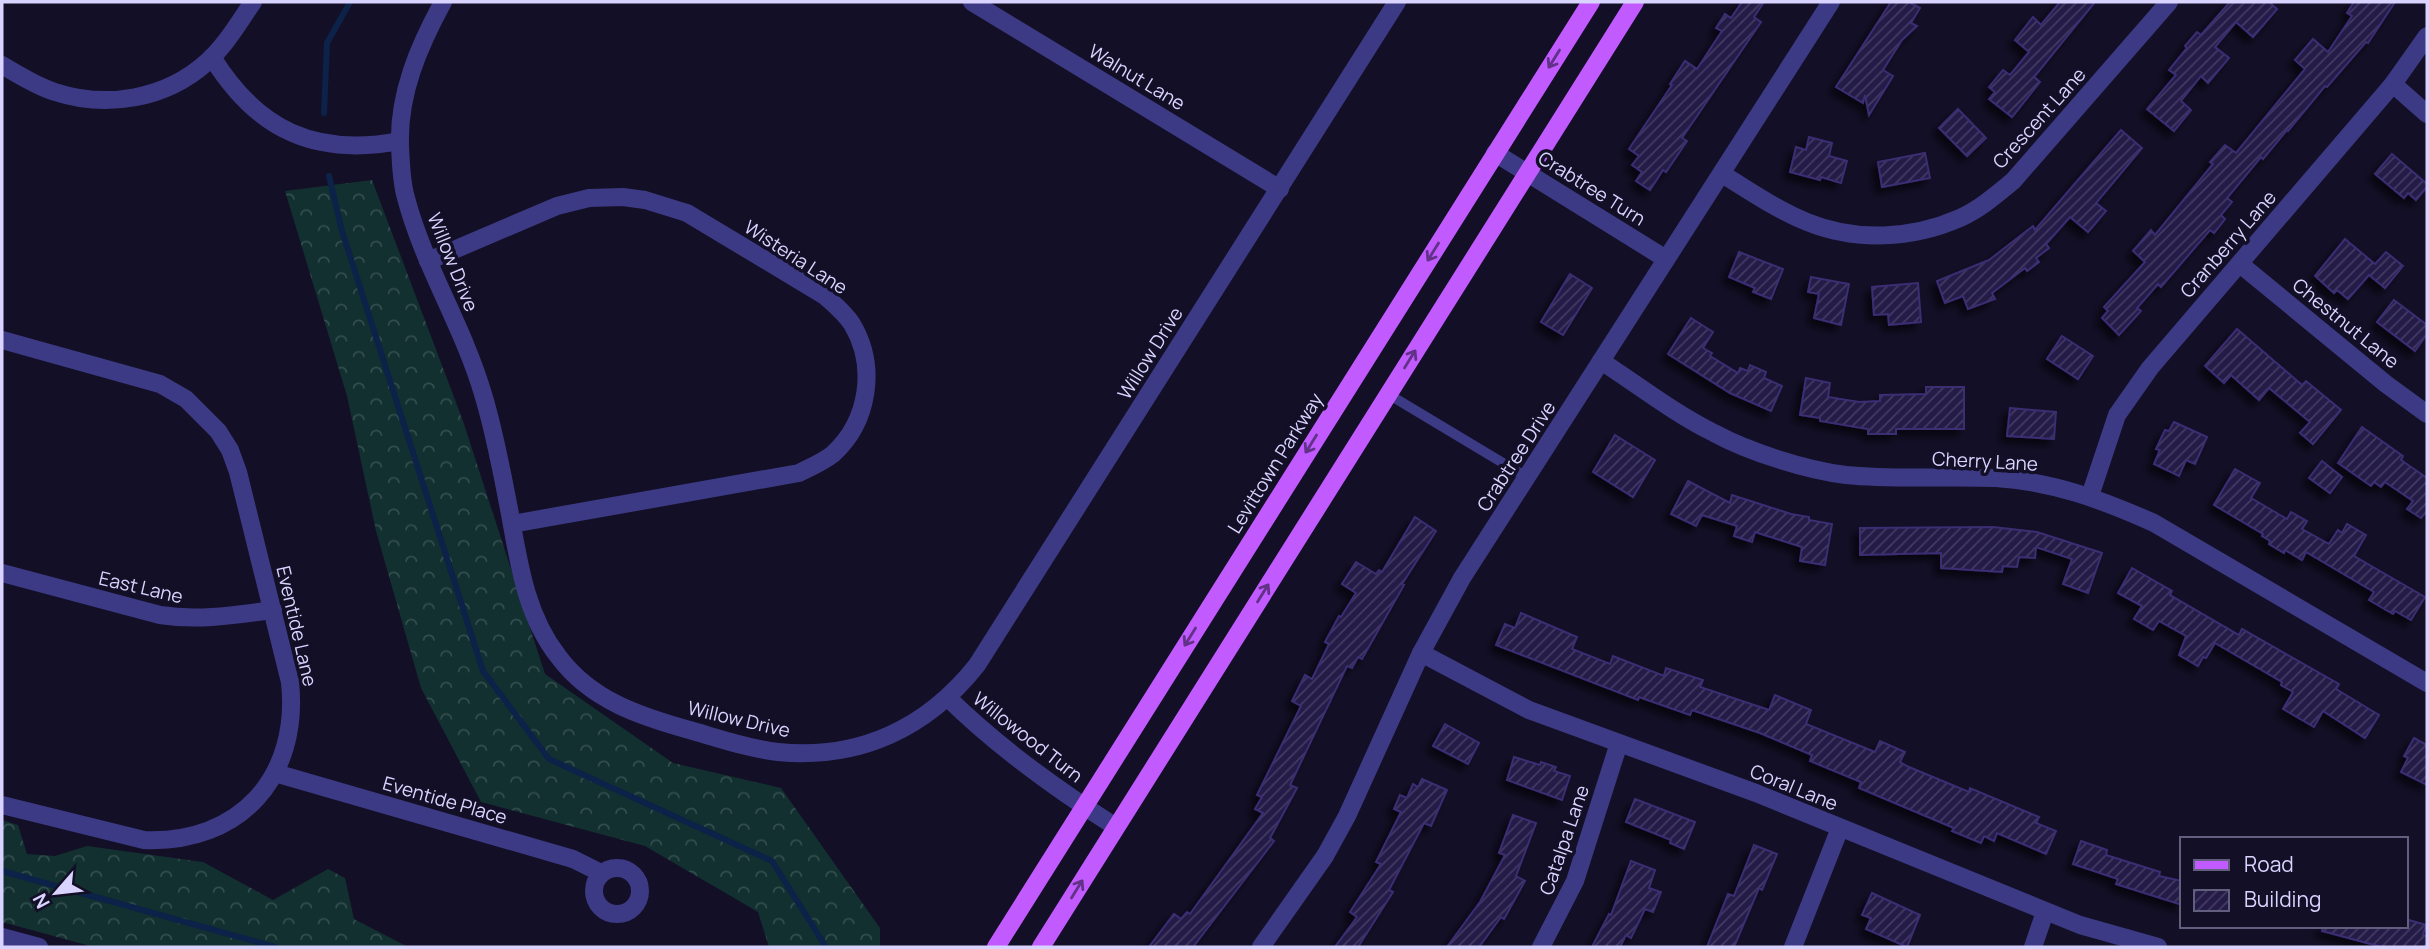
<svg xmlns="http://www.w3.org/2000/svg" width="2429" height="949" font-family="Manrope,sans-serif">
<defs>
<pattern id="forest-crowns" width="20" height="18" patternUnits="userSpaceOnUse" patternTransform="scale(1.75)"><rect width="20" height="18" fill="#12302f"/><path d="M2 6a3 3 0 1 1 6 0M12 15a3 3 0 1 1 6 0" fill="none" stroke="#344d4e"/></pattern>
<pattern id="building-hatch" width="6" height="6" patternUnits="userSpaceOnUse" patternTransform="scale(1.75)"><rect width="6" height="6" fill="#241b47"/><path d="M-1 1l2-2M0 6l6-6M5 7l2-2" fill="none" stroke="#433b63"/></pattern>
<filter id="shadow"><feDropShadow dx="-6" dy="6" stdDeviation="3.5" flood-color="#0009"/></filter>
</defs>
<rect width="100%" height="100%" fill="#130f26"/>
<g fill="url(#forest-crowns)">
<path d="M372 180 463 421 545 674 673 763 781 788 880 928V947H769L758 912 645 846 481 802 421 688 376 531 347 396 285 191Z"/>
<path d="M2 820 18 825 27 854 55 856 87 846 203 862 273 900 328 869 345 878 354 919 408 947H94L2 922Z"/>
</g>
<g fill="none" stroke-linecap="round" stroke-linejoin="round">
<g stroke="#0c2248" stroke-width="6">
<path d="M324 113 327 43 350 2"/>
<path d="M329 176 342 231 483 671 549 759 772 861 826 947"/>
<path d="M2 871 275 947"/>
</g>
</g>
<g fill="url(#building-hatch)" stroke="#3b2d73" stroke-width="2" filter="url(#shadow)">
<path d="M1742 2H1764L1754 17 1761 22 1682 138 1687 141 1666 172 1663 170 1650 190 1636 181 1642 172 1632 165 1639 156 1629 149 1672 85 1670 84 1685 61 1697 69 1722 31 1716 28 1725 14 1731 18Z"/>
<path d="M1891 2H1909L1920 8 1911 23 1917 26 1902 40 1883 70 1893 76 1869 115 1865 95 1863 103 1836 87Z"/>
<path d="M2060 2H2095L2034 77 2040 82 2012 117 1989 99 1995 92 1989 87 2003 70 2010 75 2029 52 2015 40 2033 17 2041 25Z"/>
<path d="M2230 2H2269L2277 9 2253 37 2236 22 2215 47 2229 58 2208 83 2201 76 2181 101 2191 110 2174 131 2147 109 2176 75 2169 70 2187 48 2185 46 2197 32 2201 35Z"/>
<path d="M2354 2H2395L2368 43 2366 42 2327 87 2325 86 2288 131 2287 130 2263 159 2261 157 2227 198 2232 202 2221 215 2225 219 2214 233 2210 230 2161 287 2158 284 2137 308 2141 311 2119 335 2102 318 2108 311 2104 307 2145 262 2133 251 2151 230 2155 235 2213 164 2210 162 2225 145 2236 153 2305 69 2295 60 2313 39 2328 52 2352 16 2347 13Z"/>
<path d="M1958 109 1986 138 1967 156 1939 128Z"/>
<path d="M2121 130 2142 148 2096 203 2106 211 2088 232 2070 217 2046 244 2049 248 2036 258 2039 262 2027 271 2025 268 1992 293 1995 299 1968 309 1963 296 1945 303 1937 281 1989 260 2033 226 2035 230Z"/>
<path d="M1809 137 1832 143 1829 156 1847 161 1841 183 1821 177 1820 180 1790 172 1796 147 1806 150Z"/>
<path d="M1925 153 1930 178 1882 187 1878 162Z"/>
<path d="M2392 154 2427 184V187L2416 200 2408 193 2404 198 2375 174Z"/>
<path d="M2345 239 2375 264 2386 252 2403 266 2385 288 2369 275 2348 299 2337 290 2334 293 2315 276Z"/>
<path d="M1739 252 1783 269 1771 299 1753 292 1755 288 1729 277Z"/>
<path d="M1570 274 1592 288 1563 335 1541 322Z"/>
<path d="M1811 277 1849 284 1841 325 1814 318 1819 294 1808 292Z"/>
<path d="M1918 283 1921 322 1889 325 1888 314 1874 315 1872 287Z"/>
<path d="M2394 300 2427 325V334L2415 351 2377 322Z"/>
<path d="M1691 318 1713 332 1703 348 1712 353 1710 356 1738 373 1740 368 1748 371 1750 365 1766 372 1764 378 1782 386 1771 411 1730 393 1668 354Z"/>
<path d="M2237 329 2302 385 2306 381 2341 410 2313 444 2300 433 2310 422 2269 388 2259 400 2231 375 2224 383 2205 366Z"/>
<path d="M2062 336 2093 356 2078 379 2047 359Z"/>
<path d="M1806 378 1830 383 1828 397 1859 402 1880 401V395L1926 394V387H1964V429H1896V434H1868V429L1820 421V418L1800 415Z"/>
<path d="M2010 408 2056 412 2054 439 2007 436Z"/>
<path d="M2174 422 2207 437 2195 464 2186 460 2179 476 2154 464 2160 450 2156 449 2165 430 2169 431Z"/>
<path d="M2362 427 2403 456 2401 460 2427 478V511L2421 518 2407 509 2413 501 2385 482 2381 487 2374 482 2371 486 2338 463Z"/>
<path d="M1615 435 1655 460 1633 497 1593 472Z"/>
<path d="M2322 461 2342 477 2330 493 2309 478Z"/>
<path d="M2235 469 2260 483 2251 498 2287 519 2291 512 2307 521 2302 529 2329 544 2338 530 2342 533 2347 524 2366 535 2354 556 2425 597 2411 620 2395 611 2393 614 2369 600 2374 592 2306 552 2302 560 2285 550 2284 553 2269 544 2270 541 2262 536 2263 534 2214 505Z"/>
<path d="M1688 481 1730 503 1732 495 1791 514 1809 517V520L1832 524 1825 565 1800 561 1802 547 1755 532 1752 542 1734 536 1737 526 1702 515 1696 526 1671 514Z"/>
<path d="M1415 517 1436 531 1402 584 1404 585 1362 659 1358 657 1352 668 1347 666 1290 785 1297 788 1270 838 1274 841 1193 947H1149L1174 914 1181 919 1187 912 1190 914 1263 813 1255 809 1262 797 1257 795 1301 706 1292 701 1305 675 1312 679 1329 644 1325 642 1339 616 1341 617 1356 593 1342 584 1356 562 1376 574 1379 570 1382 572Z"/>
<path d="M1993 527 2037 532 2102 553 2088 593 2063 584 2072 559 2036 547 2035 558 2019 557 2017 567 2003 566 2002 572 1941 568V553L1860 555V528Z"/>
<path d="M2132 568 2172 591 2170 595 2239 635 2242 629 2339 684 2336 689 2379 715 2365 738 2323 711 2314 727 2283 709 2293 692 2281 685 2282 682 2215 643 2206 658 2203 657 2198 666 2179 655 2186 636 2159 621 2153 630 2134 619 2142 606 2118 593Z"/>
<path d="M1521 613 1577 637 1572 649 1610 664 1613 656 1664 676 1666 668 1703 680 1700 687 1769 710 1775 695 1811 710 1806 724 1875 752 1880 741 1905 752 1900 762 1909 767 1969 792 1970 788 2039 817 2036 823 2056 831 2046 854 1997 833 1994 841 1984 836 1981 843 1952 831 1954 828 1859 788 1861 782 1810 761 1812 755 1760 733 1692 710 1690 715 1639 697 1638 700 1496 645 1505 624 1515 628Z"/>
<path d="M1445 724 1479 743 1468 764 1433 746Z"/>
<path d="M2414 738 2427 745V785L2401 772 2408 758 2404 756Z"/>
<path d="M1514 757 1540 765 1541 762 1556 767 1554 771 1570 776 1562 800 1507 780Z"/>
<path d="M1422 779 1447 790 1431 826 1424 823 1389 890 1393 892 1358 947H1335L1357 917 1350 912 1381 864 1376 862 1401 812 1394 809 1400 795 1407 798 1413 784 1418 787Z"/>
<path d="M1635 799 1695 822 1684 849 1670 843 1671 840 1626 822Z"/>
<path d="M1513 815 1536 823 1516 876 1525 881 1504 919 1501 917 1479 947H1447L1480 902 1505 855 1499 853Z"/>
<path d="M2081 841 2107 850 2106 855 2160 872 2159 876 2182 881V905L2116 884 2118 879 2073 864Z"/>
<path d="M1754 845 1777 854 1762 890 1759 888 1734 947H1707L1728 894 1734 896Z"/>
<path d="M1631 861 1655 870 1649 888 1661 892 1653 912 1645 909 1631 938 1626 935 1620 947H1592L1609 914 1611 915Z"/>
<path d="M1872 893 1920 915 1907 947 1866 929 1871 918 1862 915Z"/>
<path d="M2409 920 2426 925 2423 935 2427 936V947H2382L2322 931 2323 926H2407Z"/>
</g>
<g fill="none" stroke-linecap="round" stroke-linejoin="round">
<path stroke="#3d3a85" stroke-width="10" d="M1388 394 1528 478"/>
<g stroke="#3d3a85" stroke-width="18">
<path d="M443 2C419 46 398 94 400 146 401 163 401 181 406 198 424 266 463 326 483 394 495 433 502 473 510 514 519 564 526 615 558 656 591 701 642 717 693 731 721 739 750 749 778 752 860 760 927 728 977 665L1397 2"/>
<path d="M972 2 1280 189"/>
<path d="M212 57C257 130 315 157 400 141"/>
<path d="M2 65C19 75 36 86 55 92 107 109 166 99 207 62 226 45 239 22 253 2"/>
<path d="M2393 84 2427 114"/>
<path d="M1495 153 1666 259"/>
<path d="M1722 174C1750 191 1777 210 1807 222 1856 242 1912 239 1960 218 1980 209 1996 195 2013 181L2169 2"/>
<path d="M428 261 557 206 589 198 623 197 645 200 687 213 825 296C835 305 845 313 852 324 877 366 869 421 833 454 823 462 811 467 799 473L512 524"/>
<path d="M2240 264 2386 384 2427 414"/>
<path d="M2 340 160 384 186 399 218 431 230 450 238 472 290 682C300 777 240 844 144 840L2 805"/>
<path d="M1601 361C1638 385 1675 414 1714 433 1749 452 1806 470 1846 475 1895 480 1946 476 1995 478 2051 481 2103 500 2154 523L2427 683"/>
<path d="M2090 496 2117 415 2150 368 2393 84 2427 36"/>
<path d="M2 573 160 615C199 621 235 615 273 610"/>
<path d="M1421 653 1529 710 1756 793 2080 925 2158 947"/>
<path d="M948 698C999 748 1056 789 1116 827"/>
<path d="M275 773 573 859 601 873"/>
<circle cx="617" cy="891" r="23"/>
<path d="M2 937 39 947"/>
<path d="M1261 947 1325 856 1347 816 1421 653 1462 578 1831 2"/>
<path d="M1541 947 1575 881 1619 743"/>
<path d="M1793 947 1840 828"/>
<path d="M2033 947 2045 912"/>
</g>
<g stroke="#c25bff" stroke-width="18">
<path d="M996 947 1591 2"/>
<path d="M1041 947 1635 2"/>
</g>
</g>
<defs><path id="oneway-shaft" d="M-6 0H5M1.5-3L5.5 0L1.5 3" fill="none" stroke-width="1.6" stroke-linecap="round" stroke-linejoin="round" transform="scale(1.75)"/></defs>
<g stroke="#623188">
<use href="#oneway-shaft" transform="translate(1554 59) rotate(122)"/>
<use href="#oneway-shaft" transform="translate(1433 252) rotate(122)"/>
<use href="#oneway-shaft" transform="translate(1410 359) rotate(-58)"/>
<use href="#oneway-shaft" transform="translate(1311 444) rotate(122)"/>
<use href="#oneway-shaft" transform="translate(1263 593) rotate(-58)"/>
<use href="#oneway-shaft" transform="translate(1190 637) rotate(122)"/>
<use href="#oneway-shaft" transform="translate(1077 889) rotate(-58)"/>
</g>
<g text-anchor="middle" stroke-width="7" stroke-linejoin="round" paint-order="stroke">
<g font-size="19" fill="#d9d4ff" stroke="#130f26">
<text transform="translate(1137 77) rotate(31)" y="7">Walnut Lane</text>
<text transform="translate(2039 118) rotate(-48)" y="7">Crescent Lane</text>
<text transform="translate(1592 188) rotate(32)" y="7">Crabtree Turn</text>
<text transform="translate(2228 244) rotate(-49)" y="7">Cranberry Lane</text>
<text transform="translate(796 257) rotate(33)" y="7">Wisteria Lane</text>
<text transform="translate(453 262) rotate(68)" y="7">Willow Drive</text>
<text transform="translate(2346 323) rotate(39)" y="7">Chestnut Lane</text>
<text transform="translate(1150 353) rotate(-58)" y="7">Willow Drive</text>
<text transform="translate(1516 456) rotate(-57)" y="7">Crabtree Drive</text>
<text transform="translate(1985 461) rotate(3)" y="7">Cherry Lane</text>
<text transform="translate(1275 463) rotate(-58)" y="7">Levittown Parkway</text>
<text transform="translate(141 587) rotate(13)" y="7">East Lane</text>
<text transform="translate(297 626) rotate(77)" y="7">Eventide Lane</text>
<text transform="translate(739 719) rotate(13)" y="7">Willow Drive</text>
<text transform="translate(1028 737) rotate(38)" y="7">Willowood Turn</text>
<text transform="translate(1794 787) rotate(22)" y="7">Coral Lane</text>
<text transform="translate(445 800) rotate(16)" y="7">Eventide Place</text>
<text transform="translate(1564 840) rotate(-71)" y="7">Catalpa Lane</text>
</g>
</g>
<rect width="2429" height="949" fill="none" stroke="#d9d4ff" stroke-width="7"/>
<rect x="2180" y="837" width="228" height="91" fill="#130f26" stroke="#625e7d" stroke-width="2"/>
<rect x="2194" y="860" width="35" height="10" fill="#c25bff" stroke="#625e7d" stroke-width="2"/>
<text x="2244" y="872" font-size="21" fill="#d9d4ff">Road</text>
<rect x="2194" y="890" width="35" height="21" fill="url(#building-hatch)" stroke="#625e7d" stroke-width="2"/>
<text x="2244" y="907" font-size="21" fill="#d9d4ff">Building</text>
<g transform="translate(56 893) rotate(242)" stroke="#130f26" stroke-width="5" paint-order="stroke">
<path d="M0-5L12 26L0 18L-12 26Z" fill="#d9d4ff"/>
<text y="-10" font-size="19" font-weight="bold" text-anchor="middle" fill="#d9d4ff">N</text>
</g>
</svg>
